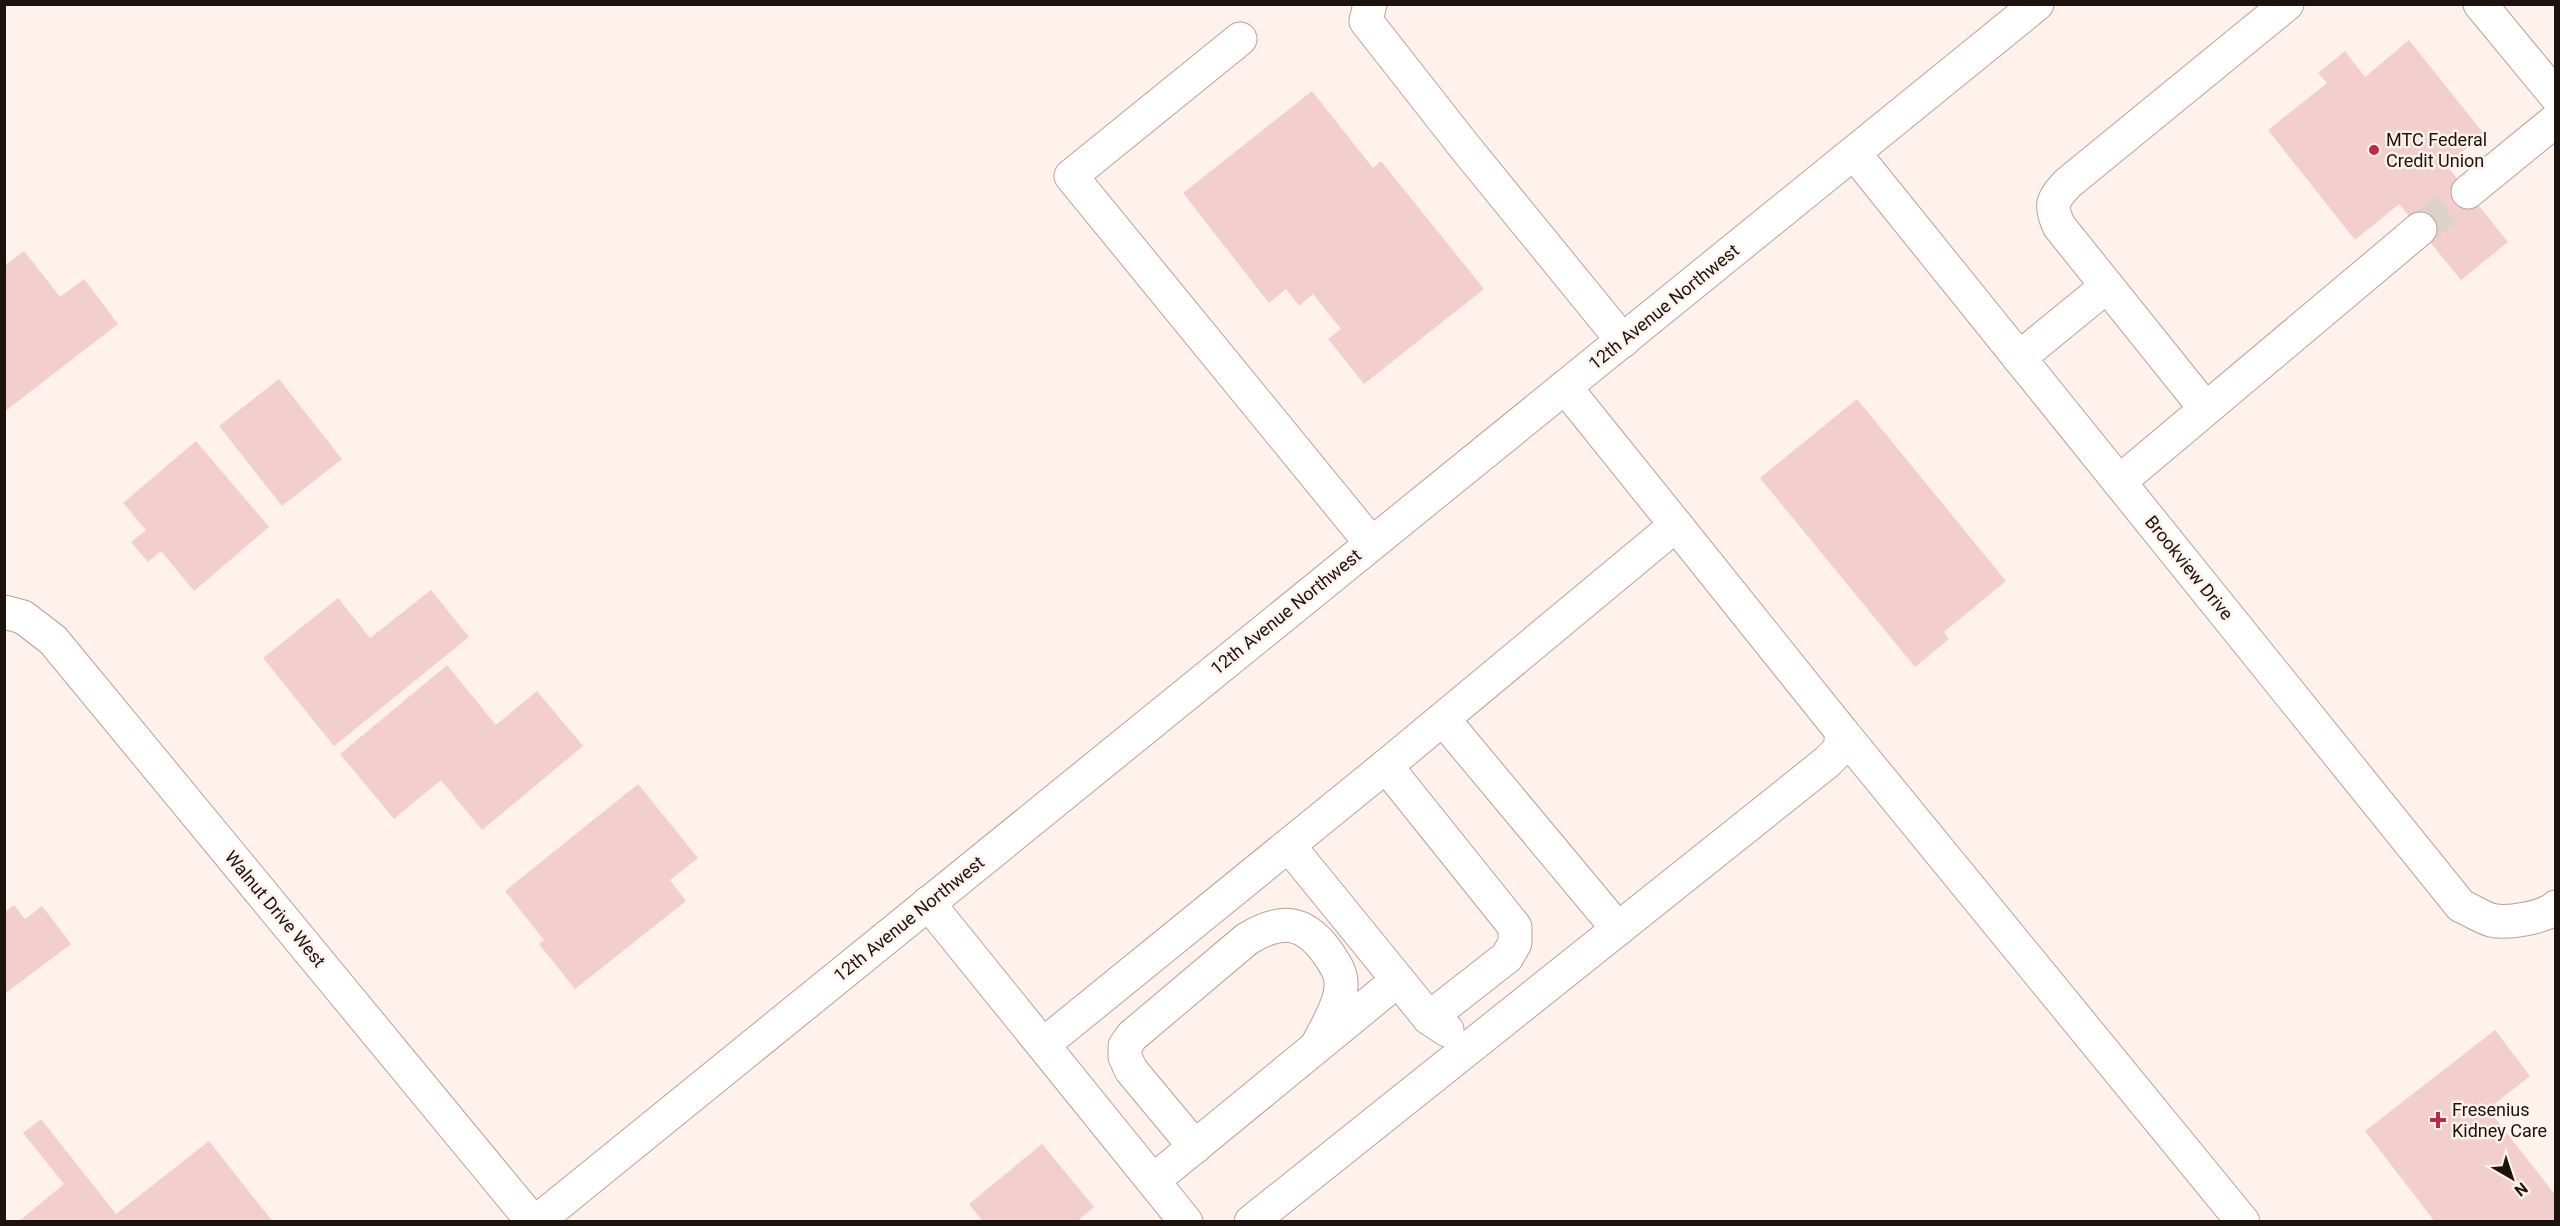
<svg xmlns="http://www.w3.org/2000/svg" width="2560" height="1226" font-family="Roboto,sans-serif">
<rect width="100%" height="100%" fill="#fff2ec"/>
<g fill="#f2cfcc">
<path d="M2409 40 2484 134 2446 165 2508 242 2461 280 2399 204 2355 240 2268 130 2327 83 2318 73 2345 51 2365 77Z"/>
<path d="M1312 91 1373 168 1381 161 1484 289 1364 384 1328 339 1341 329 1313 294 1299 306 1286 289 1269 303 1183 193Z"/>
<path d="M24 251 60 297 84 279 118 324 4 412V266Z"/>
<path d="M279 379 342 459 282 506 219 426Z"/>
<path d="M1857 399 2006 581 1944 632 1949 639 1915 667 1760 478Z"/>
<path d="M196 441 269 527 194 591 161 551 148 562 131 542 146 530 123 503Z"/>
<path d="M431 590 469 637 334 746 263 658 338 598 370 638Z"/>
<path d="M447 665 496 725 537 691 583 746 482 830 441 780 394 819 340 754Z"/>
<path d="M638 784 698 858 670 880 686 901 575 989 539 944 544 940 505 891Z"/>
<path d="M14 905 25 919 42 906 71 944 6 993 5 912Z"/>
<path d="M2495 1030 2530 1076 2488 1109 2556 1196V1222H2435L2365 1131Z"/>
<path d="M41 1119 116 1214 209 1141 273 1222H18L64 1184 23 1133Z"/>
<path d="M1042 1144 1094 1207 1076 1222H983L969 1204Z"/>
</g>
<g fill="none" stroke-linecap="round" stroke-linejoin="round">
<path stroke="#ddd1cb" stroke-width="33" stroke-dasharray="33 16" stroke-linecap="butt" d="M2420 229 2468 192"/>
<g stroke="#bda093" stroke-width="35">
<g id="minor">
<path d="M1370 4 1366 21 1464 146 1623 341"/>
<path d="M2480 4 2556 96"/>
<path d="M1240 39 1071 176 1371 543"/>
<path d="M1854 153 2461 906C2471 910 2481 917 2491 920 2507 924 2543 918 2556 907"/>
<path d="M2468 192 2556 120"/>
<path d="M2019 358 2107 286"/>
<path d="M1565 387 1676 525"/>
<path d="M2205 408 2059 226C2049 204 2053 199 2068 183L2287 4"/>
<path d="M2119 482 2420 229"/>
<path d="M4 612 23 617 53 640 533 1222"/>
<path d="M1443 719 1618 929"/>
<path d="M1842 732 2243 1222"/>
<path d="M1386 766 1515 927V943L1507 957 1429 1018"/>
<path d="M1289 846 1429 1018 1447 1030"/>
<path d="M928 903 1186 1222"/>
<path d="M1044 1044 1386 766 1676 525 1842 732 1840 749 1827 762 1251 1222"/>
<path d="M1195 1147 1131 1070 1125 1057V1046L1132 1036 1247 939C1280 919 1303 919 1327 952 1334 963 1342 972 1341 986 1341 1005 1325 1029 1317 1046"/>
<path d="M1154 1180 1398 980"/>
</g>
</g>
<g stroke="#bda093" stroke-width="35">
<path id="major" d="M536 1222 2037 4"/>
</g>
<use href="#minor" stroke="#fff" stroke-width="33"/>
<use href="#major" stroke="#fff" stroke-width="33"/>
</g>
<g fill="#bc2b46" stroke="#fff2ec" stroke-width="2">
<circle cx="2374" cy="150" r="6"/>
<path d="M2435 1111h6v6h6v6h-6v6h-6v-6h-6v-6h6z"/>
</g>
<g text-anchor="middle" stroke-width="5" stroke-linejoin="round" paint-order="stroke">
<g font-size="18" fill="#1d130e" stroke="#fff2ec" text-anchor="start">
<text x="2386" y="146">MTC Federal<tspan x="2386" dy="21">Credit Union</tspan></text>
<text x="2452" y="1116">Fresenius<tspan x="2452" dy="21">Kidney Care</tspan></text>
</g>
<g font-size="18" fill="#1d130e" stroke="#fff2ec">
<text transform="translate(1664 307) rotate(-39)" y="6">12th Avenue Northwest</text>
<text transform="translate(2189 568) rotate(51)" y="6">Brookview Drive</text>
<text transform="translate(1286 612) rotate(-39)" y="6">12th Avenue Northwest</text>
<text transform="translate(275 909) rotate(50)" y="6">Walnut Drive West</text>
<text transform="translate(909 919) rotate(-39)" y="6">12th Avenue Northwest</text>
</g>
</g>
<rect width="2560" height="1226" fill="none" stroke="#1d130e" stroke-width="12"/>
<g transform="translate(2512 1178) rotate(141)" stroke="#fff2ec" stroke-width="4.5" paint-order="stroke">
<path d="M0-4.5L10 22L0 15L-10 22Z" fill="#1d130e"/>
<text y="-9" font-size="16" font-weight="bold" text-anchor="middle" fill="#1d130e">N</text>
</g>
</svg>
